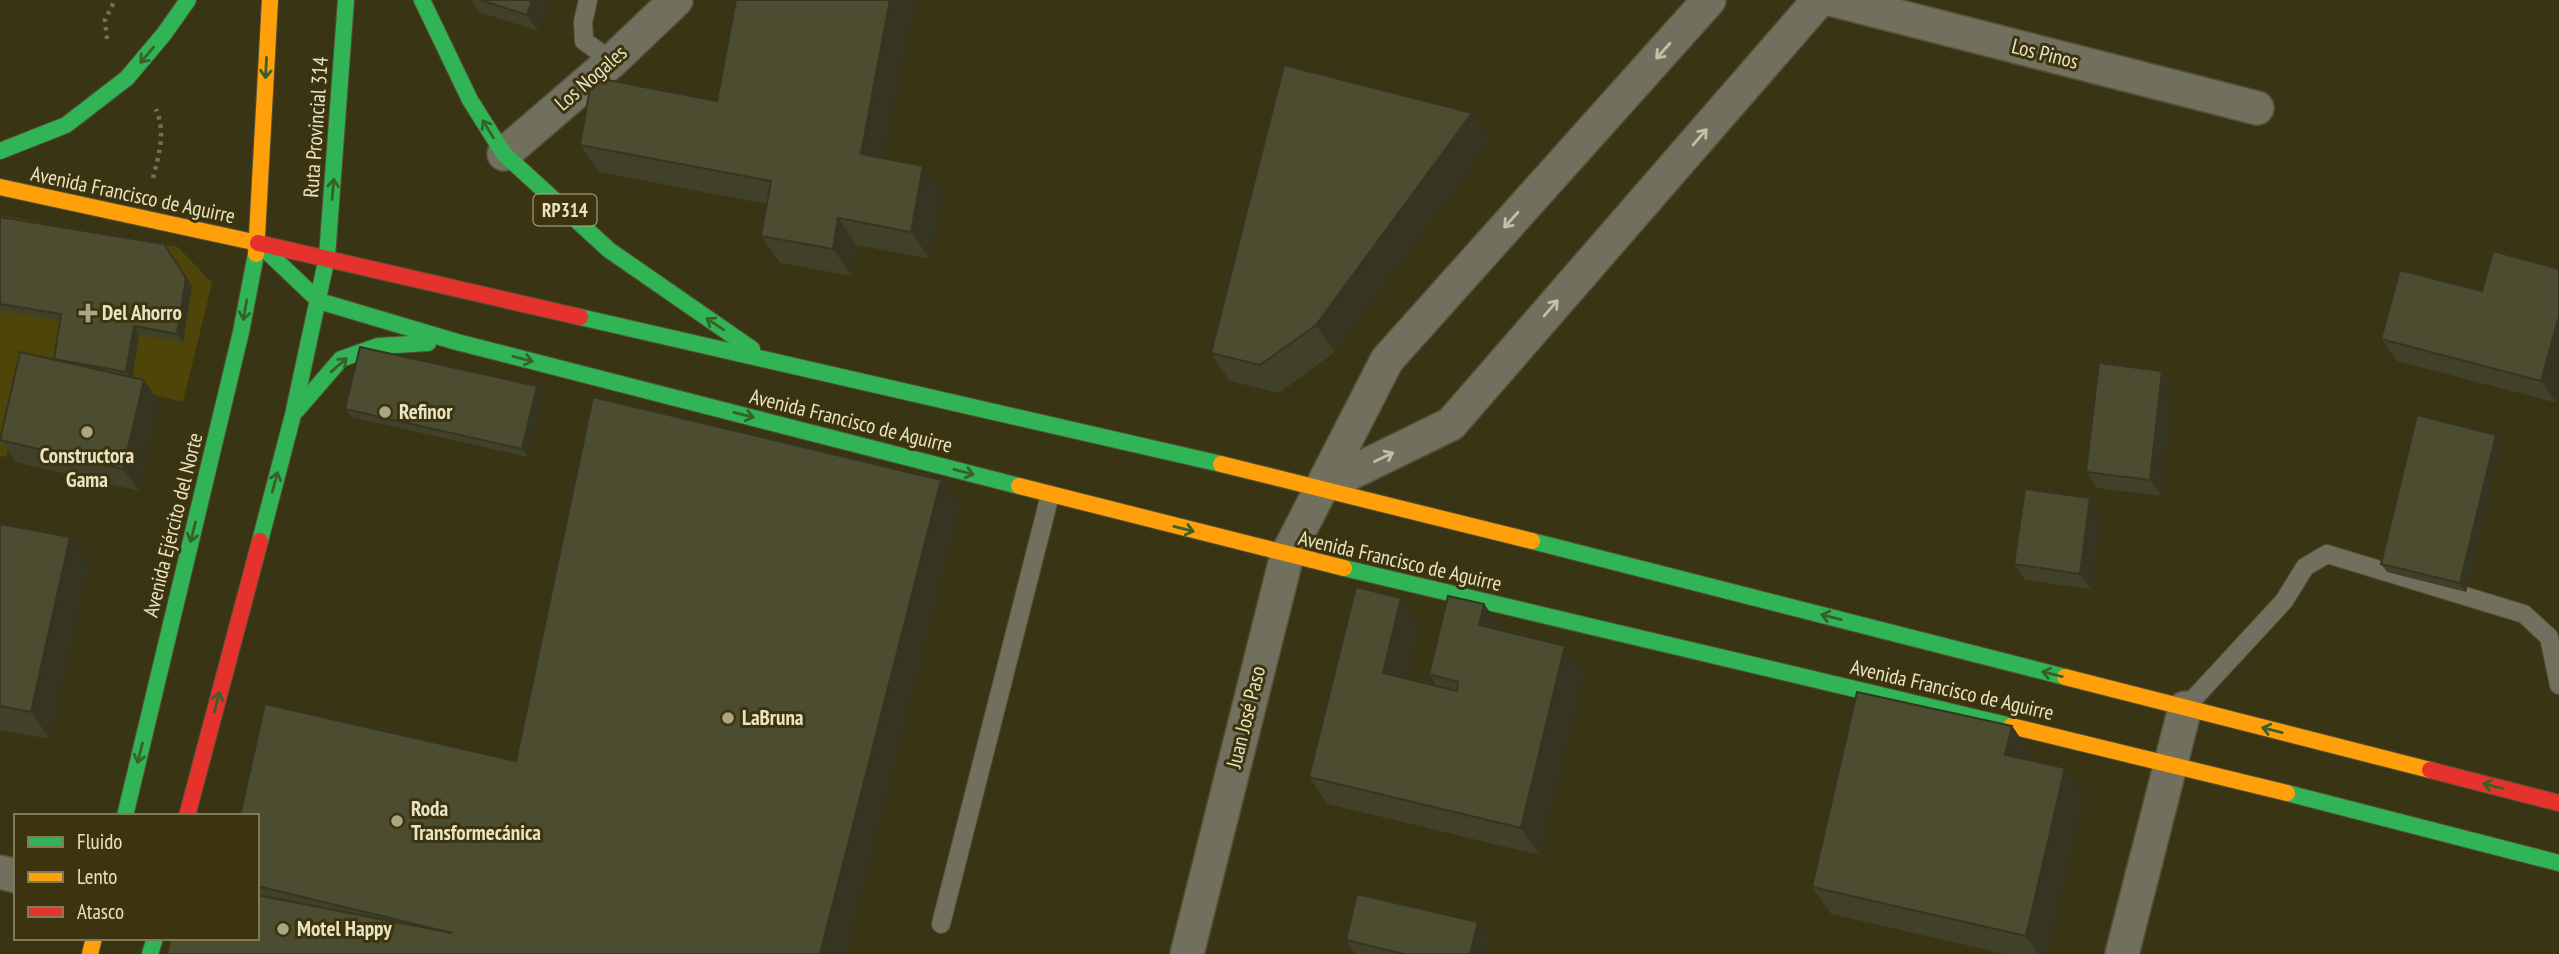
<svg xmlns="http://www.w3.org/2000/svg" width="2559" height="954" font-family="'PT Sans Narrow',sans-serif">
<rect width="100%" height="100%" fill="#393414"/>
<path fill="#4f4508" d="M0 215 178 247 212 283 183 402 28 365 6 457 0 456Z"/>
<g fill="none" stroke-linecap="round" stroke-linejoin="round">
<g stroke="#555136" stroke-width="20">
<g id="lane">
<path d="M588 0 583 22 584 41 612 61"/>
<path d="M2185 708 2284 601 2305 567 2327 554 2524 614 2549 637 2559 685"/>
<path d="M941 924 1050 495"/>
</g>
</g>
<g stroke="#555136" stroke-width="36">
<g id="street">
<path d="M1834 0 2257 108"/>
<path d="M504 154 612 61 676 0"/>
<path d="M1322 487 1451 424 1819 0"/>
<path d="M0 872 16 876"/>
<path d="M1187 954 1287 555 1387 360 1709 0"/>
<path d="M2122 954 2185 708"/>
</g>
</g>
<g stroke="#555136" stroke-width="18">
<g id="fast">
<path d="M422 0 470 100 504 154 609 250 752 349"/>
<path d="M0 151 66 125 127 78 164 34 188 0"/>
<path d="M258 243 319 301 457 342 1019 486"/>
<path d="M580 317 1221 464"/>
<path d="M297 410 341 359 378 346 428 343"/>
<path d="M260 541 293 415 327 257 346 0"/>
<path d="M1532 541 2065 677"/>
<path d="M1344 568 2011 726"/>
<path d="M2287 793 2559 863"/>
<path d="M125 816 241 332 256 254"/>
<path d="M150 954 155 938"/>
</g>
</g>
<g stroke="#555136" stroke-width="18">
<g id="slow">
<path d="M0 187 258 243"/>
<path d="M256 254 270 0"/>
<path d="M1221 464 1532 541"/>
<path d="M1019 486 1344 568"/>
<path d="M2065 677 2430 770"/>
<path d="M2011 726 2287 793"/>
<path d="M90 954 94 938"/>
</g>
</g>
<g stroke="#555136" stroke-width="18">
<g id="jam">
<path d="M258 243 580 317"/>
<path d="M2430 770 2559 803"/>
<path d="M187 816 260 541"/>
</g>
</g>
<g stroke="#726f5d" stroke-width="4.5" stroke-dasharray="3.5 5" stroke-linecap="butt">
<path d="M107 39 105 20 115 0"/>
<path d="M153 178C159 154 166 133 156 109"/>
</g>
<use href="#lane" stroke="#716f5e" stroke-width="18"/>
<use href="#street" stroke="#716f5e" stroke-width="33"/>
<use href="#fast" stroke="#30b455" stroke-width="16"/>
<use href="#slow" stroke="#ff9f0a" stroke-width="16"/>
<use href="#jam" stroke="#e5322d" stroke-width="16"/>
</g>
<g fill="#414129">
<path d="M471 0H549L538 31 479 12Z"/>
<path d="M736 0H915L884 159 923 166 943 194 930 259 857 245 852 276 780 263 761 236 767 204 599 172 580 145 717 101Z"/>
<path d="M1472 113 1491 140 1335 352 1279 393 1230 381 1211 353Z"/>
<path d="M0 217 192 286 183 342 139 335 132 378 159 402 139 491 16 462 0 440 54 360 60 321 0 311Z"/>
<path d="M2559 269V396L2557 403 2397 361 2381 339 2482 291Z"/>
<path d="M2173 387 2161 496 2097 488 2086 472Z"/>
<path d="M543 395 528 457 351 417 345 409Z"/>
<path d="M2502 443 2466 592 2387 572 2381 564Z"/>
<path d="M941 480 960 507 846 954 257 938V816L516 761Z"/>
<path d="M2090 498 2101 514 2091 589 2025 580 2014 564Z"/>
<path d="M0 524 89 564 50 739 0 730Z"/>
<path d="M1484 604 1503 631 1565 646 1584 674 1540 855 1328 804 1309 777 1420 626 1407 679 1437 686 1429 674Z"/>
<path d="M2012 726 2031 754 2029 760 2065 768 2084 795 2048 954H2005L1831 914 1812 887Z"/>
<path d="M1489 938 1485 954H1355L1346 940Z"/>
</g>
<g fill="#353522">
<path d="M532 0H549L538 31 527 15Z"/>
<path d="M890 0H915L880 182 861 154Z"/>
<path d="M1472 113 1491 140 1335 352 1316 325Z"/>
<path d="M923 166 943 194 930 259 911 232Z"/>
<path d="M838 218 857 245 852 276 833 249Z"/>
<path d="M164 244 192 286 183 342 177 334Z"/>
<path d="M2559 316V396L2557 403 2541 381Z"/>
<path d="M134 326 139 335 132 380 126 372Z"/>
<path d="M2162 371 2173 387 2161 496 2150 480Z"/>
<path d="M144 380 159 402 139 491 123 469Z"/>
<path d="M537 386 543 395 528 457 522 449Z"/>
<path d="M2496 435 2502 443 2466 592 2460 583Z"/>
<path d="M941 480 960 507 846 954H820Z"/>
<path d="M2090 498 2101 514 2091 589 2080 574Z"/>
<path d="M70 537 89 564 50 739 31 712Z"/>
<path d="M1401 598 1420 626 1402 701 1383 673Z"/>
<path d="M1484 604 1503 631 1479 625Z"/>
<path d="M1565 646 1584 674 1540 855 1521 828Z"/>
<path d="M2012 726 2031 754 2024 782 2005 755Z"/>
<path d="M2065 768 2084 795 2048 954H2039L2026 936Z"/>
<path d="M1478 922 1489 938 1485 954H1470Z"/>
</g>
<g fill="#4c4c30" stroke="#353522" stroke-width="2">
<path d="M480 0H532L527 15Z"/>
<path d="M736 0H890L861 154 923 166 911 232 838 218 833 249 761 236 771 181 580 145 592 77 717 101Z"/>
<path d="M1284 65 1472 113 1316 325 1260 365 1211 353Z"/>
<path d="M0 217 164 244 186 278 177 334 134 326 126 372 54 359 61 314 0 304Z"/>
<path d="M2493 251 2559 269V316L2541 381 2381 339 2400 270 2482 291Z"/>
<path d="M360 347 537 386 522 449 345 409Z"/>
<path d="M20 352 144 380 123 469 0 440Z"/>
<path d="M2099 363 2162 371 2150 480 2086 472Z"/>
<path d="M593 397 941 480 820 954H167L171 938H257V895L452 933 257 886V816H240L265 704 516 761Z"/>
<path d="M2417 415 2496 435 2460 583 2381 564Z"/>
<path d="M2025 489 2090 498 2080 574 2014 564Z"/>
<path d="M0 524 70 537 31 712 0 706Z"/>
<path d="M1356 587 1401 598 1383 673 1457 691 1458 682 1429 674 1448 596 1484 604 1479 625 1565 646 1521 828 1309 777Z"/>
<path d="M1857 692 2012 726 2005 755 2065 768 2026 936 1812 887Z"/>
<path d="M1357 894 1478 922 1470 954H1404L1346 940Z"/>
</g>
<defs><path id="oneway-shaft" d="M-6 0H5M1.5-3L5.5 0L1.5 3" fill="none" stroke-width="1.6" stroke-linecap="round" stroke-linejoin="round" transform="scale(1.75)"/></defs>
<g stroke="#c5c0a3">
<use href="#oneway-shaft" transform="translate(1663 51) rotate(132)"/>
<use href="#oneway-shaft" transform="translate(1700 137) rotate(-49)"/>
<use href="#oneway-shaft" transform="translate(1511 220) rotate(132)"/>
<use href="#oneway-shaft" transform="translate(1551 308) rotate(-49)"/>
<use href="#oneway-shaft" transform="translate(1384 457) rotate(-26)"/>
</g>
<g stroke="#376128">
<use href="#oneway-shaft" transform="translate(147 55) rotate(130)"/>
<use href="#oneway-shaft" transform="translate(266 68) rotate(93)"/>
<use href="#oneway-shaft" transform="translate(488 129) rotate(-122)"/>
<use href="#oneway-shaft" transform="translate(333 189) rotate(-85)"/>
<use href="#oneway-shaft" transform="translate(245 310) rotate(100)"/>
<use href="#oneway-shaft" transform="translate(715 324) rotate(-146)"/>
<use href="#oneway-shaft" transform="translate(523 359) rotate(14)"/>
<use href="#oneway-shaft" transform="translate(339 365) rotate(-41)"/>
<use href="#oneway-shaft" transform="translate(744 415) rotate(14)"/>
<use href="#oneway-shaft" transform="translate(964 472) rotate(15)"/>
<use href="#oneway-shaft" transform="translate(275 482) rotate(-75)"/>
<use href="#oneway-shaft" transform="translate(1184 529) rotate(14)"/>
<use href="#oneway-shaft" transform="translate(193 532) rotate(104)"/>
<use href="#oneway-shaft" transform="translate(1831 617) rotate(-166)"/>
<use href="#oneway-shaft" transform="translate(2052 674) rotate(-166)"/>
<use href="#oneway-shaft" transform="translate(217 702) rotate(-75)"/>
<use href="#oneway-shaft" transform="translate(2272 730) rotate(-166)"/>
<use href="#oneway-shaft" transform="translate(140 753) rotate(104)"/>
<use href="#oneway-shaft" transform="translate(2493 786) rotate(-166)"/>
</g>
<g fill="#aba684" stroke="#3b340f" stroke-width="2.5">
<path d="M84.5 302.5h7v7h7v7h-7v7h-7v-7h-7v-7h7z"/>
<circle cx="385" cy="412" r="7"/>
<circle cx="87" cy="432" r="7"/>
<circle cx="728" cy="718" r="7"/>
<circle cx="397" cy="821" r="7"/>
<circle cx="283" cy="929" r="7"/>
</g>
<g text-anchor="middle" stroke-width="6" stroke-linejoin="round" paint-order="stroke">
<rect fill="#3b340f" stroke="#b5ae8c" stroke-width="2" x="533.5" y="194.5" width="63" height="31" rx="5"/>
<g font-size="19" font-weight="bold" fill="#e9e3c1">
<text x="565" y="217">RP314</text>
</g>
<g font-size="21" fill="#e9e3c1" stroke="#3b340f">
<text transform="translate(2045 54) rotate(14)" y="7">Los Pinos</text>
<text transform="translate(591 78) rotate(-41)" y="7">Los Nogales</text>
<text transform="translate(316 127) rotate(-86)" y="7">Ruta Provincial 314</text>
<text transform="translate(133 195) rotate(12)" y="7">Avenida Francisco de Aguirre</text>
<text transform="translate(851 421) rotate(14)" y="7">Avenida Francisco de Aguirre</text>
<text transform="translate(173 525) rotate(-76)" y="7">Avenida Ejército del Norte</text>
<text transform="translate(1400 561) rotate(13)" y="7">Avenida Francisco de Aguirre</text>
<text transform="translate(1952 690) rotate(13)" y="7">Avenida Francisco de Aguirre</text>
<text transform="translate(1246 717) rotate(-76)" y="7">Juan José Paso</text>
</g>
<g font-size="21" font-weight="bold" fill="#e9e3c1" stroke="#3b340f" text-anchor="start">
<text x="102" y="320">Del Ahorro</text>
<text x="399" y="419">Refinor</text>
<text x="87" y="463" text-anchor="middle">Constructora<tspan x="87" dy="24">Gama</tspan></text>
<text x="742" y="725">LaBruna</text>
<text x="411" y="816">Roda<tspan x="411" dy="24">Transformecánica</tspan></text>
<text x="297" y="936">Motel Happy</text>
</g>
</g>
<rect x="14" y="814" width="245" height="126" fill="#3b340f" stroke="#817a56" stroke-width="2"/>
<rect x="28" y="837" width="35" height="10" fill="#30b455" stroke="#817a56" stroke-width="2"/>
<text x="77" y="849" font-size="21" fill="#e9e3c1">Fluido</text>
<rect x="28" y="872" width="35" height="10" fill="#ff9f0a" stroke="#817a56" stroke-width="2"/>
<text x="77" y="884" font-size="21" fill="#e9e3c1">Lento</text>
<rect x="28" y="907" width="35" height="10" fill="#e5322d" stroke="#817a56" stroke-width="2"/>
<text x="77" y="919" font-size="21" fill="#e9e3c1">Atasco</text>
</svg>
